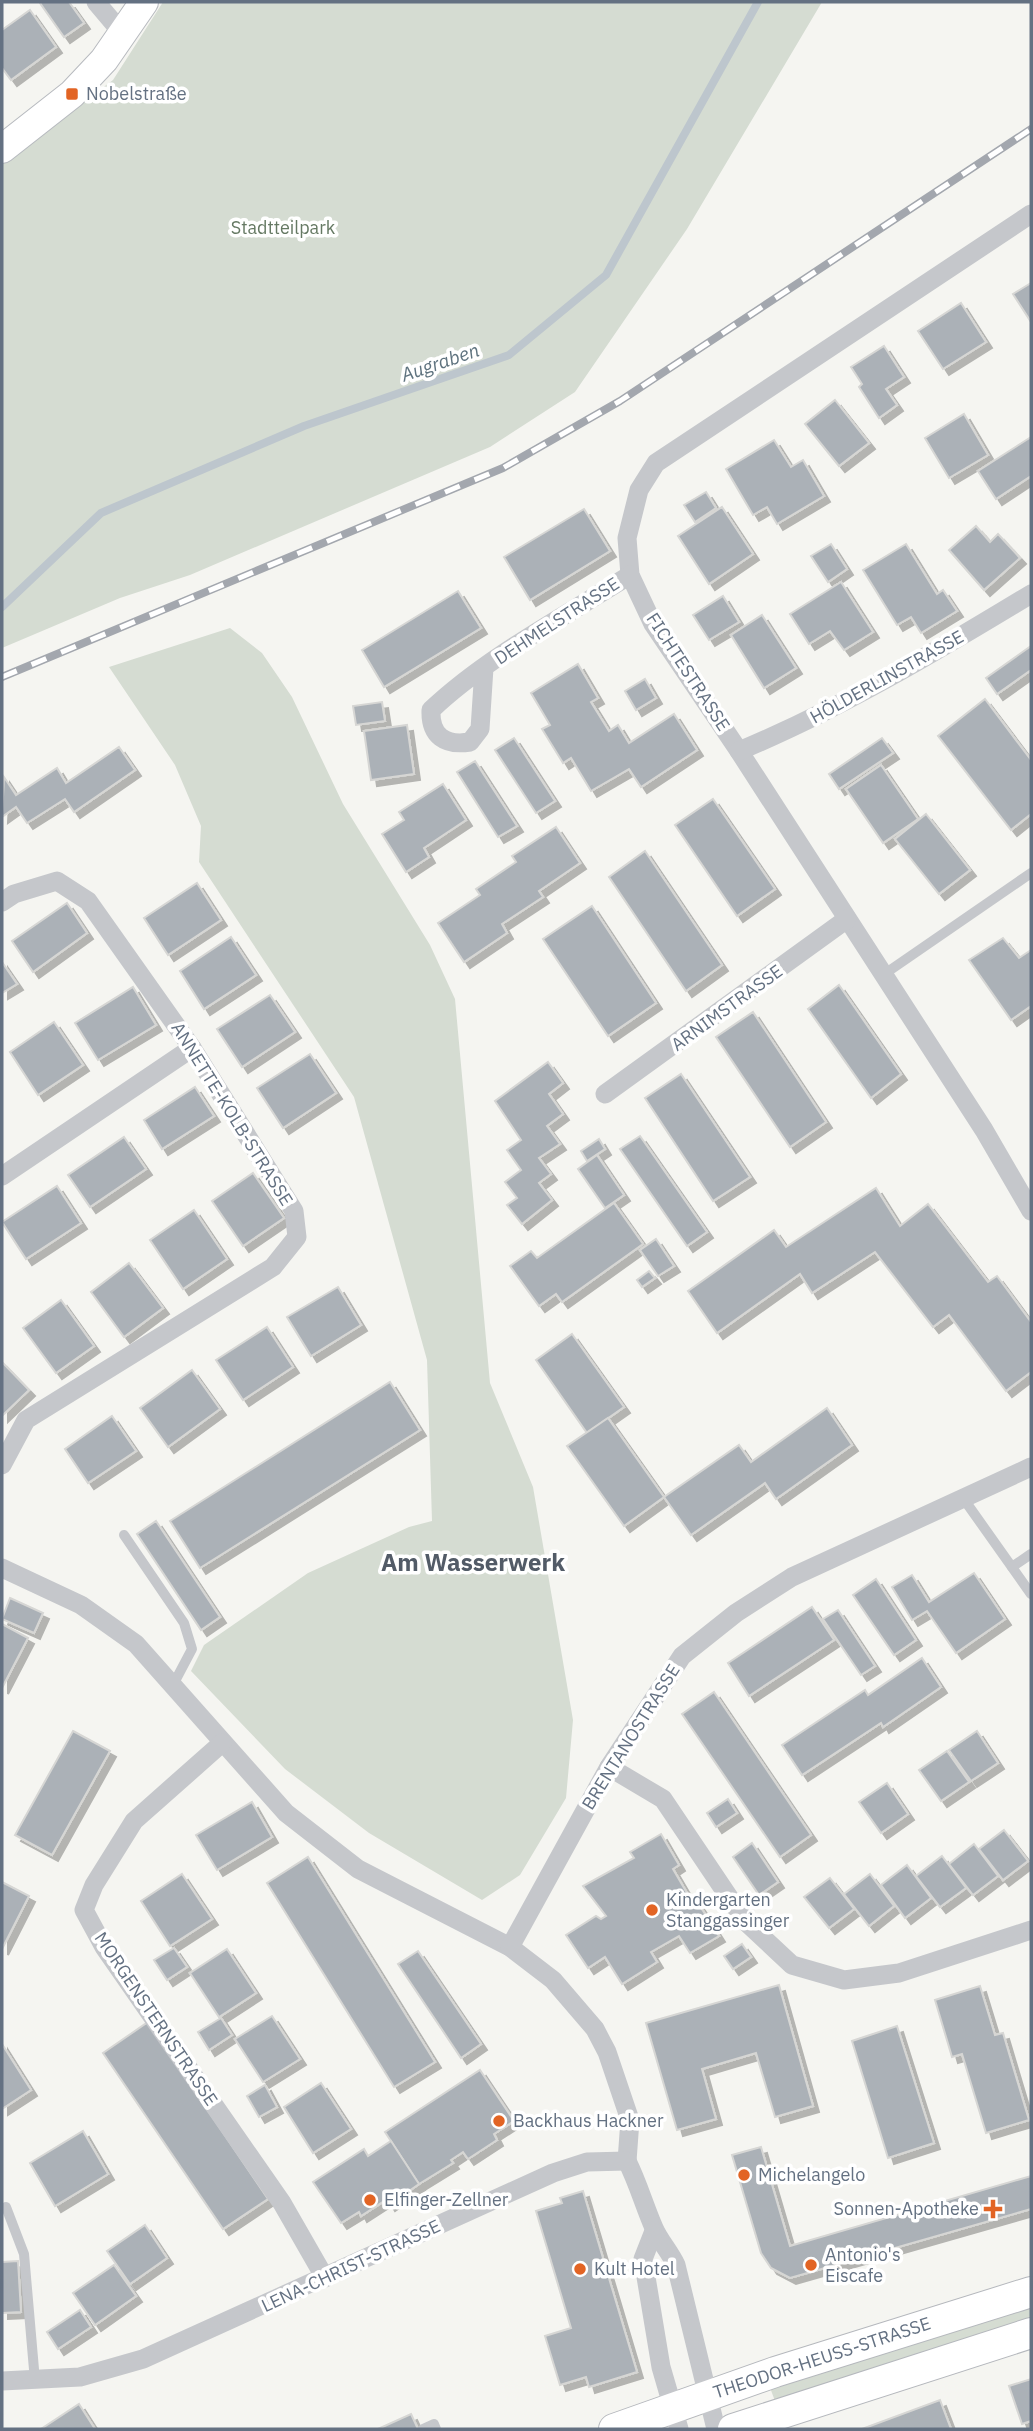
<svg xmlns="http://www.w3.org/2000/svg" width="1033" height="2431" font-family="'IBM Plex Sans',sans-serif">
<defs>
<filter id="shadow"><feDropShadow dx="6" dy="6" stdDeviation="0" flood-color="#0004"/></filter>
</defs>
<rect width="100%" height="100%" fill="#f5f5f1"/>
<g fill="#d5dcd2">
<path d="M163 2H822L687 229 575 392 490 447 190 575 120 598 2 648V163L113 80Z"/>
<path d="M230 628 262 653 292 697 343 804 430 945 455 999 490 1383 533 1487 573 1720 566 1798 520 1875 482 1900 369 1833 285 1769 191 1671 204 1645 308 1573 409 1527 432 1521 427 1360 354 1097 199 862 201 826 175 765 109 667Z"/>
<path d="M1031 2305V2318L775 2401 769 2385Z"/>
</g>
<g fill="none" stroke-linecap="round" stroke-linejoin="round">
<path stroke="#bdc6cd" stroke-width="8" d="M2 607 101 513 304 426 509 355 606 275 758 2"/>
</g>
<g fill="#abb1b7" stroke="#d6d6d4" stroke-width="2" filter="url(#shadow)">
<path d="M42 2H69L84 23 64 37 40 3Z"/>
<path d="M30 10 56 47 11 80 2 68V30Z"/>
<path d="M1031 283V322L1013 294Z"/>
<path d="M961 303 986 342 943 369 918 331Z"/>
<path d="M884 346 904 377 886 389 897 405 879 418 859 387 862 384 851 367Z"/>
<path d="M835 400 869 443 839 466 805 424Z"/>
<path d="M964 414 988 455 949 478 925 438Z"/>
<path d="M1031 437V476L996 499 978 471Z"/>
<path d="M774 440 791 467 803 460 824 496 777 524 767 507 753 515 726 469Z"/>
<path d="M706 492 716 508 695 522 684 505Z"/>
<path d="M722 507 753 554 709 584 678 536Z"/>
<path d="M584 509 610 551 530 600 504 557Z"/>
<path d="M976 526 990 542 998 534 1020 558 984 590 949 550Z"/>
<path d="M831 544 847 569 828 582 811 556Z"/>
<path d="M906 544 937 594 943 590 957 611 921 633 911 617 897 625 863 570Z"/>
<path d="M841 582 873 632 844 650 830 631 809 644 790 614Z"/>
<path d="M458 591 481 628 384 687 362 650Z"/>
<path d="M723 596 739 622 709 640 693 615Z"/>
<path d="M762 615 796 668 764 688 731 635Z"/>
<path d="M1031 646V670L997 694 986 678Z"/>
<path d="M578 664 598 698 591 702 609 731 618 725 629 743 674 714 697 750 641 787 629 769 591 791 571 758 563 763 542 729 550 725 531 693Z"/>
<path d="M645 679 656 698 636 710 625 691Z"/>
<path d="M985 699 1031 760V814L1011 830 938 736Z"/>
<path d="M382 702 385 721 356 725 353 706Z"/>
<path d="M407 725 414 774 371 780 364 731Z"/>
<path d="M514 738 555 801 536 813 495 750Z"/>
<path d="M882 738 893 753 839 789 829 774Z"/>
<path d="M119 747 135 770 74 812 65 799 27 823 16 807 2 817 4 777 16 795 57 768 66 783Z"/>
<path d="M475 761 517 826 498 837 457 772Z"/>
<path d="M881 765 918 819 883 843 846 789Z"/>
<path d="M443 784 466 820 424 848 429 857 406 872 382 834 404 820 399 812Z"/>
<path d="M713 799 775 889 737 916 675 825Z"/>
<path d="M926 814 970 870 939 894 895 839Z"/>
<path d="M556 827 580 863 539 891 543 897 502 924 507 933 464 962 438 923 480 895 476 889 516 862 512 856Z"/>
<path d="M645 851 722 965 686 991 609 877Z"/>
<path d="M197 883 221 920 168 955 144 918Z"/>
<path d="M67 903 87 933 33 972 12 941Z"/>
<path d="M592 906 656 1003 608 1036 543 939Z"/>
<path d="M231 937 256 975 204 1009 180 971Z"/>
<path d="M1003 938 1019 958 1031 950V1006L1011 1020 969 960Z"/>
<path d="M2 962 17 984 2 993Z"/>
<path d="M839 985 901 1074 871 1098 808 1009Z"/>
<path d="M133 987 156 1025 98 1060 75 1023Z"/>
<path d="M270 995 295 1032 242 1067 217 1029Z"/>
<path d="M753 1012 826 1122 790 1147 716 1037Z"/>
<path d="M54 1022 83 1065 38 1095 10 1052Z"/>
<path d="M310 1054 336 1093 283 1128 257 1088Z"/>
<path d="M548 1062 563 1083 549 1094 563 1114 547 1126 560 1144 539 1158 551 1174 539 1183 552 1200 522 1224 507 1205 517 1198 505 1182 521 1170 507 1150 521 1140 495 1101Z"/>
<path d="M681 1074 750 1177 713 1201 645 1098Z"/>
<path d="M195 1087 214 1116 162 1149 144 1120Z"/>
<path d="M640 1136 707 1232 687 1246 620 1149Z"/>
<path d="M124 1137 146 1169 90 1207 68 1175Z"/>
<path d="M599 1139 605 1149 587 1161 581 1151Z"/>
<path d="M597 1155 624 1195 605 1208 578 1169Z"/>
<path d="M253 1173 284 1218 243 1246 212 1201Z"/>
<path d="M57 1186 81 1223 26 1259 2 1222Z"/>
<path d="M876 1188 900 1226 928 1204 988 1282 997 1276 1031 1322V1372L1006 1391 949 1315 933 1327 875 1252 812 1293 800 1274 717 1333 688 1291 774 1230 786 1247Z"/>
<path d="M614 1203 643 1244 562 1302 556 1294 539 1306 510 1266 531 1251 537 1258Z"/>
<path d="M194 1210 227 1259 183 1289 150 1240Z"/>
<path d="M656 1239 674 1266 658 1276 640 1250Z"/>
<path d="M129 1263 163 1308 124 1337 91 1292Z"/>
<path d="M649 1271 655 1278 642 1287 637 1280Z"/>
<path d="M338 1287 361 1325 311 1356 287 1317Z"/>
<path d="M61 1300 94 1346 56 1373 23 1328Z"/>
<path d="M267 1327 293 1367 243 1400 216 1360Z"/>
<path d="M572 1334 624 1407 587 1433 536 1360Z"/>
<path d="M2 1362 29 1390 2 1416Z"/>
<path d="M192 1370 220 1409 168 1447 140 1408Z"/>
<path d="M390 1382 420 1430 200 1568 170 1521Z"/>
<path d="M827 1408 852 1445 776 1499 765 1483 691 1535 664 1497 739 1445 751 1462Z"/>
<path d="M112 1416 136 1451 88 1483 65 1449Z"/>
<path d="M608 1418 664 1497 624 1526 567 1446Z"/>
<path d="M156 1521 220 1617 201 1630 137 1534Z"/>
<path d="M974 1573 1005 1619 956 1653 927 1611 912 1620 892 1587 912 1575 929 1602Z"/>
<path d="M876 1579 916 1640 894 1655 853 1595Z"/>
<path d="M10 1598 43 1613 34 1633 2 1619Z"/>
<path d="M812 1607 834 1640 749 1696 728 1663Z"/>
<path d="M838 1610 875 1666 861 1675 823 1619Z"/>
<path d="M2 1624 28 1638 2 1688Z"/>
<path d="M922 1658 941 1687 883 1727 881 1723 802 1775 782 1745 865 1690 868 1695Z"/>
<path d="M714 1692 811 1835 780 1857 682 1714Z"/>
<path d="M73 1731 110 1751 52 1855 15 1835Z"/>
<path d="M977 1731 998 1763 971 1781 949 1750Z"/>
<path d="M947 1751 969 1782 941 1801 919 1770Z"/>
<path d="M887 1783 908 1814 881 1833 859 1802Z"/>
<path d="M728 1799 737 1813 716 1827 707 1813Z"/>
<path d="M252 1802 272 1837 217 1870 196 1835Z"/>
<path d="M1004 1830 1028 1861 1003 1880 979 1849Z"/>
<path d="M661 1834 679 1865 673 1869 694 1905 698 1903 719 1936 690 1953 679 1936 651 1952 657 1962 622 1984 605 1957 588 1968 566 1935 596 1916 601 1919 606 1916 583 1886 634 1858 630 1852Z"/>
<path d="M752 1843 778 1882 759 1895 733 1857Z"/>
<path d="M974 1844 998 1876 973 1895 949 1864Z"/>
<path d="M942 1856 966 1888 940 1907 916 1876Z"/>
<path d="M308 1857 435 2062 394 2087 267 1883Z"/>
<path d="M907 1865 931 1898 905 1918 881 1885Z"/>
<path d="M182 1874 212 1919 170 1946 141 1901Z"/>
<path d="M870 1874 894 1906 869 1926 844 1894Z"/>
<path d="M830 1878 854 1909 829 1928 804 1897Z"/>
<path d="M2 1882 29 1896 2 1949Z"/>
<path d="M742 1944 751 1957 733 1969 724 1956Z"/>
<path d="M174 1948 187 1967 167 1980 154 1960Z"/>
<path d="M227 1949 256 1993 219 2017 190 1973Z"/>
<path d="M418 1951 481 2044 461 2058 398 1964Z"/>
<path d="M779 1985 813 2106 775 2117 756 2053 702 2069 716 2119 677 2130 646 2023Z"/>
<path d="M980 1986 995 2035 1003 2033 1029 2120 986 2133 962 2054 952 2057 935 2000Z"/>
<path d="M272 2016 300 2059 263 2082 235 2039Z"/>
<path d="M221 2018 232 2035 209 2050 198 2032Z"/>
<path d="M148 2022 268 2199 223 2229 103 2053Z"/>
<path d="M897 2026 934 2143 888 2158 852 2041Z"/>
<path d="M2 2044 31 2090 2 2109Z"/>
<path d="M480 2070 514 2121 494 2134 497 2140 468 2159 463 2152 451 2160 453 2163 419 2184 385 2132Z"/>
<path d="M321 2083 351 2129 313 2153 284 2107Z"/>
<path d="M265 2085 277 2107 259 2117 247 2096Z"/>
<path d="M83 2131 108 2174 55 2206 30 2163Z"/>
<path d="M391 2141 419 2184 389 2205 386 2200 361 2216 359 2212 341 2223 313 2182 364 2149 368 2156Z"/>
<path d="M761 2147 790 2246 1031 2176V2209L790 2278 771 2268 761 2253 732 2155Z"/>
<path d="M583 2191 637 2372 589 2387 586 2377 560 2385 545 2336 571 2328 536 2211 562 2203 560 2198Z"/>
<path d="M145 2225 167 2258 130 2284 107 2251Z"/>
<path d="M18 2261 21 2312 2 2313V2262Z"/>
<path d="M114 2265 136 2296 95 2325 73 2293Z"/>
<path d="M80 2310 91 2327 58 2349 47 2332Z"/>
<path d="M1031 2379V2421L1022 2424 1009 2386Z"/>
<path d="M940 2400 951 2429H862Z"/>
<path d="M79 2404 95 2429H41Z"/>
<path d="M411 2414 418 2429H378Z"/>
</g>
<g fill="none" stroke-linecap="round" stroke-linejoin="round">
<g stroke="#b7babf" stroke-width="30">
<path id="secondary" d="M2 149 72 94 104 60 144 2"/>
</g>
<g stroke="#b5b8bd" stroke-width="32">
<g id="primary">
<path d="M614 2429 775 2372 1031 2292"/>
<path d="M733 2429 1031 2333"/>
</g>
</g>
<g stroke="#c5c7cb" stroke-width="10">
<path d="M883 975 1031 873"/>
<path d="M963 1498 1031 1594"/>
<path d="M124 1535 184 1623 192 1649 173 1685"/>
<path d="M1012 1567 1031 1554"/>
<path d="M6 2207 24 2254 35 2381"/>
<path d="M423 2429 434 2424 436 2429"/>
</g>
<g stroke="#c5c7cb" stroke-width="19">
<path d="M96 2 123 34"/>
<path d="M1031 214 656 463 639 490 627 538 630 575 653 624 739 751 984 1130 1031 1211"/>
<path d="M484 668 480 729 470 742C445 746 430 736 431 710 487 657 565 616 630 575"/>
<path d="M739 751C842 708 937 651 1031 594"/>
<path d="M2 902 14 894 57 881 88 901 192 1048 294 1211 297 1237 273 1267 26 1420 2 1465"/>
<path d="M605 1094 847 919"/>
<path d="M2 1176 192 1048"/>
<path d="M2 1568 81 1605 136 1644 286 1813 358 1869 510 1947 553 1980 595 2029 607 2052 630 2120 627 2161"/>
<path d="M222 1743 134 1821 94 1885 84 1910 104 1947 282 2203 325 2278"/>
<path d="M609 1767 663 1799 745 1921 792 1965 844 1980 899 1973 1031 1930"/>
<path d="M510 1947 609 1767 682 1656 736 1613 792 1577 1031 1467"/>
<path d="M627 2161C638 2183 644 2205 654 2228 659 2240 670 2252 676 2265L716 2429"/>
<path d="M654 2231 643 2259 661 2367 679 2429"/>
<path d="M2 2381 80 2377 143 2359 553 2173 587 2162 627 2161"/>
</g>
<use href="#secondary" stroke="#fff" stroke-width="28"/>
<use href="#primary" stroke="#fff" stroke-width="30"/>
<g stroke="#a3a7ae" stroke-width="8">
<path id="rail" d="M2 677 503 468 620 401 1031 129"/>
</g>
<use href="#rail" stroke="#fff" stroke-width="5" stroke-dasharray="16" stroke-linecap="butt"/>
</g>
<g fill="#e26424" stroke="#fff" stroke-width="2.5">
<rect x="65" y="87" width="14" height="14" rx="3.5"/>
<circle cx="652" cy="1910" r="7"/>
<circle cx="499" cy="2121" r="7"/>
<circle cx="744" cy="2175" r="7"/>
<circle cx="370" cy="2200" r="7"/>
<path d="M989.5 2198.5h7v7h7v7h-7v7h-7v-7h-7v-7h7z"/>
<circle cx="811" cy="2265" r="7"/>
<circle cx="580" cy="2269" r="7"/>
</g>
<g text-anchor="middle" stroke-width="7" stroke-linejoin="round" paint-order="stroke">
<g font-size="18" fill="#647182" stroke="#fff" text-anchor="start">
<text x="86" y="100">Nobelstraße</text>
<text x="666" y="1906">Kindergarten<tspan x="666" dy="21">Stanggassinger</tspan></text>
<text x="513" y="2127">Backhaus Hackner</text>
<text x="758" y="2181">Michelangelo</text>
<text x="384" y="2206">Elfinger-Zellner</text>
<text x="979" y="2215" text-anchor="end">Sonnen-Apotheke</text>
<text x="825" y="2261">Antonio's<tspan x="825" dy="21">Eiscafe</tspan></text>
<text x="594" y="2275">Kult Hotel</text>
</g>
<g font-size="18" fill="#657963" stroke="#fff">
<text x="283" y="234">Stadtteilpark</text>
</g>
<g font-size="18" fill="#647182" stroke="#fff">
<text transform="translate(557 621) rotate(-33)" y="6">DEHMELSTRASSE</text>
<text transform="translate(688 672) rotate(57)" y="6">FICHTESTRASSE</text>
<text transform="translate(887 677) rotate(-29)" y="6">HÖLDERLINSTRASSE</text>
<text transform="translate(727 1008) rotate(-36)" y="6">ARNIMSTRASSE</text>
<text transform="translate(232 1114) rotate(58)" y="6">ANNETTE-KOLB-STRASSE</text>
<text transform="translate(631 1737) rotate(-58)" y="6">BRENTANOSTRASSE</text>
<text transform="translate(156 2019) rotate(56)" y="6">MORGENSTERNSTRASSE</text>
<text transform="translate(351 2266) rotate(-25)" y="6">LENA-CHRIST-STRASSE</text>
<text transform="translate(822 2358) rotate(-18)" y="6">THEODOR-HEUSS-STRASSE</text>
</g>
<g font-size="19" font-style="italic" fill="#5f737f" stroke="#fff">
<text transform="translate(440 362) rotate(-19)" y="7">Augraben</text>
</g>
<g font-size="24" font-weight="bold" fill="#525b67" stroke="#fff">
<text x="473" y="1571">Am Wasserwerk</text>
</g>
</g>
<rect width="1033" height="2431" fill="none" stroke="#647182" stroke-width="7"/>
</svg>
